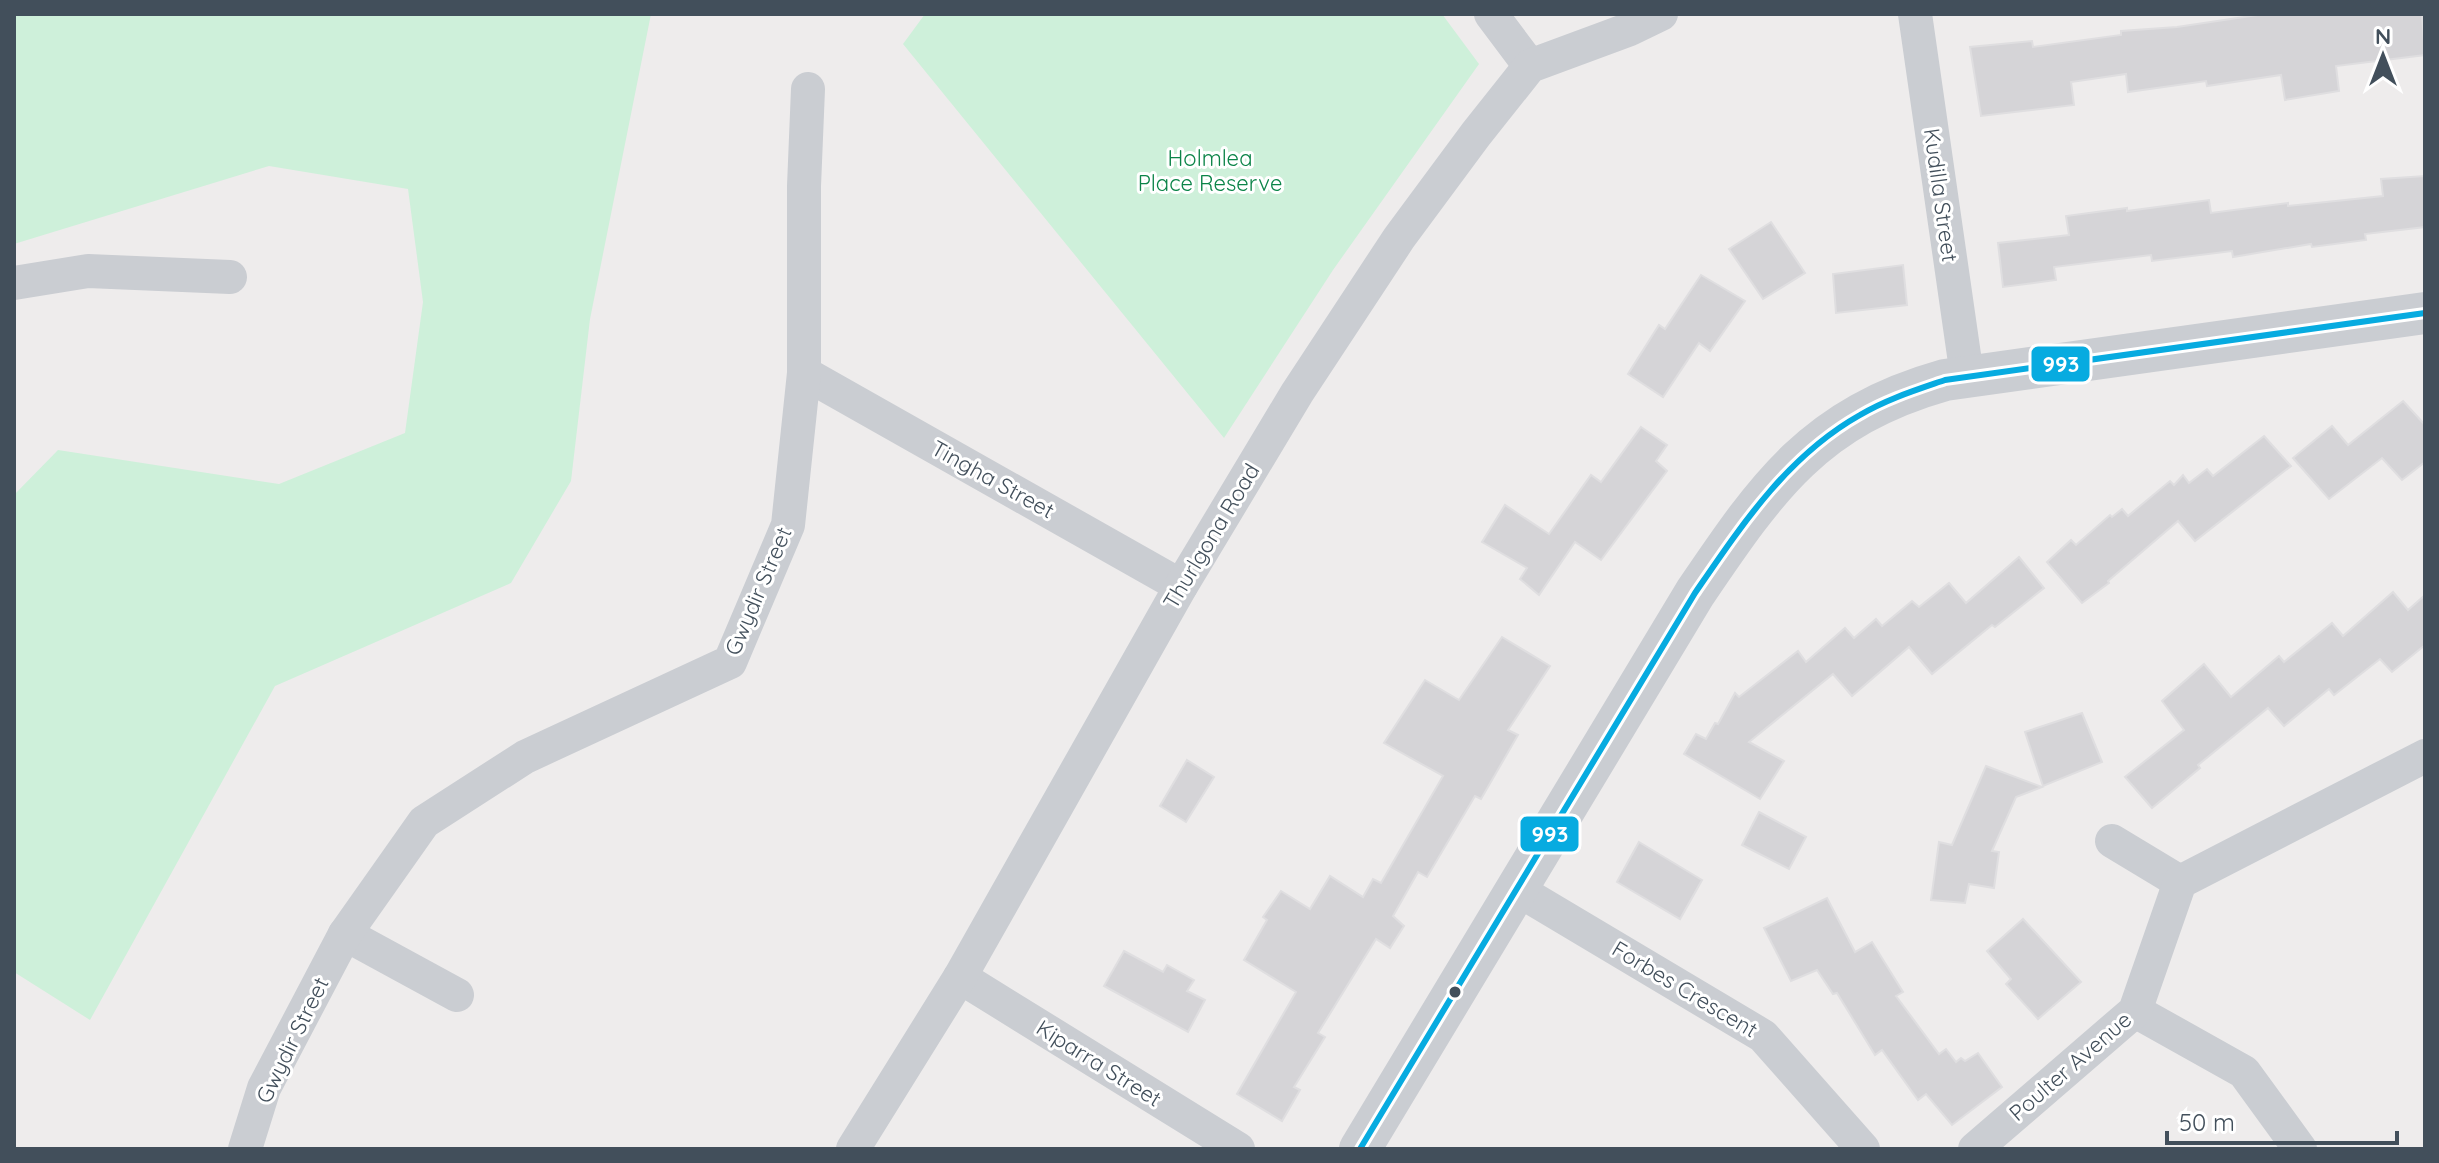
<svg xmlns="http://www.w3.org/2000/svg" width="2439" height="1163" font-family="Quicksand,sans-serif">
<rect width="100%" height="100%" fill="#eeecec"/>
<g fill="#cef0da">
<path d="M14 14H651L590 319 571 481 511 583 275 686 90 1020 14 972V495L58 450 279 484 405 433 423 302 408 189 269 166 14 244Z"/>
<path d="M925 14H1442L1479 64 1333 270 1224 438 903 44Z"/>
</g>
<g fill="#d5d4d7" stroke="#dfdee0" stroke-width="2">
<path d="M2264 14H2422L2425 55 2336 66 2339 91 2285 100 2281 75 2207 86 2206 81 2128 92 2126 74 2071 82 2074 105 1981 116 1970 47 2032 41 2033 47 2121 35V31L2177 27Z"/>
<path d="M2425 176V227L2365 234 2366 240 2312 247 2311 244 2233 257 2232 251 2152 261 2151 255 2054 267 2056 280 2003 287 1998 243 2069 235 2066 216 2127 208V211L2209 200 2211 213 2288 203V206L2383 196 2381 179Z"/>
<path d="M1771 222 1805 273 1763 299 1729 249Z"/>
<path d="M1903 265 1907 305 1836 313 1833 274Z"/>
<path d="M1701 275 1745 301 1710 351 1699 343 1663 397 1628 374 1659 325 1665 329Z"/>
<path d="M2403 401 2425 425V462L2402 480 2382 458 2329 499 2293 458 2332 426 2348 445Z"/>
<path d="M1641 427 1667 445 1656 461 1667 471 1601 560 1575 542 1539 595 1520 579 1527 568 1482 542 1505 505 1549 534 1591 475 1601 482Z"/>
<path d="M2264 436 2291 466 2195 541 2178 521 2108 581 2109 583 2082 603 2047 562 2071 540 2076 545 2110 515 2112 517 2122 509 2128 516 2170 481 2174 485 2183 475 2189 483 2207 469 2213 476Z"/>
<path d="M2019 557 2044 588 1995 627 1992 625 1932 674 1909 647 1852 696 1833 674 1749 742 1784 761 1760 799 1684 754 1696 734 1706 739 1715 723 1718 724 1735 693 1739 697 1798 651 1806 662 1845 628 1854 638 1876 619 1882 626 1912 601 1919 607 1949 583 1966 603Z"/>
<path d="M2393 592 2408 610 2425 595V645L2392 672 2380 659 2334 695 2329 689 2284 726 2268 708 2198 765 2200 768 2152 808 2125 777 2184 730 2162 701 2204 664 2231 697 2279 656 2284 662 2332 623 2343 636Z"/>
<path d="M1502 637 1550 666 1508 730 1518 735 1481 799 1475 796 1427 877 1418 872 1393 916 1404 926 1390 948 1376 939 1318 1033 1325 1037 1294 1087 1300 1090 1282 1121 1237 1094 1296 992 1244 960 1267 920 1263 917 1281 891 1310 909 1330 876 1363 897 1373 879 1381 883 1443 776 1384 743 1425 680 1459 700Z"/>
<path d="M2082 713 2102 762 2043 786 2025 732Z"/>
<path d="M1187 760 1214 777 1186 822 1160 806Z"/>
<path d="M1986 766 2042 787 2016 797 1992 851 1999 852 1994 888 1969 884 1965 903 1931 900 1939 842 1952 845Z"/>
<path d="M1759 812 1806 837 1789 869 1742 845Z"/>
<path d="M1639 842 1702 880 1680 919 1617 882Z"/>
<path d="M1827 898 1855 952 1872 942 1903 992 1896 996 1939 1054 1946 1049 1956 1062 1961 1058 1965 1061 1978 1053 2002 1087 1952 1125 1926 1094 1918 1100 1882 1050 1875 1055 1837 993 1833 994 1817 970 1791 981 1764 928Z"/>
<path d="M2023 919 2081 982 2038 1019 2006 984 2011 979 1987 951Z"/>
<path d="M1124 951 1163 972 1167 965 1194 980 1187 991 1205 1000 1188 1032 1104 986Z"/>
</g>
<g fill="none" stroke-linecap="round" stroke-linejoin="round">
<g stroke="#cacdd2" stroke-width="34">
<path d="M1491 14 1530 66"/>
<path d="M1915 14 1967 376"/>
<path d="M14 283 88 271 230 277"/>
<path d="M804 373 1181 586"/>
<path d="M2112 841 2180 882"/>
<path d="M1518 890 1763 1036 1863 1149"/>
<path d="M345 934 457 995"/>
<path d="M960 977 1238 1149"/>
<path d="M2135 1011 2244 1072 2300 1149"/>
<path d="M245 1149 264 1088 345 934 424 822 525 757 730 662 788 525 804 373V186L808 89"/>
<path d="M853 1149 960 977 1181 586 1297 393 1399 238 1476 134 1530 66 1630 29 1661 14"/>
<path d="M1975 1149 2135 1011 2180 882 2425 756"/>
</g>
<path stroke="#cacdd2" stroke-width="42" d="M1360 1149 1695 593C1767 487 1814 417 1945 380L2425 313"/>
<g stroke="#fff" stroke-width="12">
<path id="bus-1" d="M1360 1149 1695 593C1741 526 1787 456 1860 415 1887 399 1916 390 1945 380L2425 313"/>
</g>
<use href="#bus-1" stroke="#07abe0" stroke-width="6"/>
</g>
<circle fill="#424f5b" stroke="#fff" stroke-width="3" cx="1455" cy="992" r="7"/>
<g text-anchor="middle" stroke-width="6" stroke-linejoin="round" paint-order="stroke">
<g font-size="22" fill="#0b8448" stroke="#fff">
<text x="1210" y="166">Holmlea<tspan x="1210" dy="25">Place Reserve</tspan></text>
</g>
<g font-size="22" fill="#424f5b" stroke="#fff">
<text transform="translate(1941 195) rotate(82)" y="8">Kudilla Street</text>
<text transform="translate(993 479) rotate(29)" y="8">Tingha Street</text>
<text transform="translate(1211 536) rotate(-59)" y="8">Thurlgona Road</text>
<text transform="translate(758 591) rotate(-67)" y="8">Gwydir Street</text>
<text transform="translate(1685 989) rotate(31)" y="8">Forbes Crescent</text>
<text transform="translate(292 1040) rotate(-64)" y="8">Gwydir Street</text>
<text transform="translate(1099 1063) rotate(32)" y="8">Kiparra Street</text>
<text transform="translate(2070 1066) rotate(-41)" y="8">Poulter Avenue</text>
</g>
</g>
<g stroke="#fff" stroke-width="3">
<rect x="2030" y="345" width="61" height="38" rx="8" fill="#07abe0"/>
<rect x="1519" y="815" width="61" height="38" rx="8" fill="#07abe0"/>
</g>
<g font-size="22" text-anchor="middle" font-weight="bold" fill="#fff">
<text x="2061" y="372">993</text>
<text x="1550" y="842">993</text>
</g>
<rect width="2439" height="1163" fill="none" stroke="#424f5b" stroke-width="32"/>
<g transform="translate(2383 56)" stroke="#ffffff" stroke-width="6" paint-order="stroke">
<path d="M0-6L14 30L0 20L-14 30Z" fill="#424f5b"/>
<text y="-12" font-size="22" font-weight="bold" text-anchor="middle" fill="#424f5b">N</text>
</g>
<path d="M2167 1131v12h230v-12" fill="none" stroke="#424f5b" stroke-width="4"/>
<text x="2179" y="1131" font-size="24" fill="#424f5b" stroke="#ffffff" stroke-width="6" paint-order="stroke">50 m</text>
</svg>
